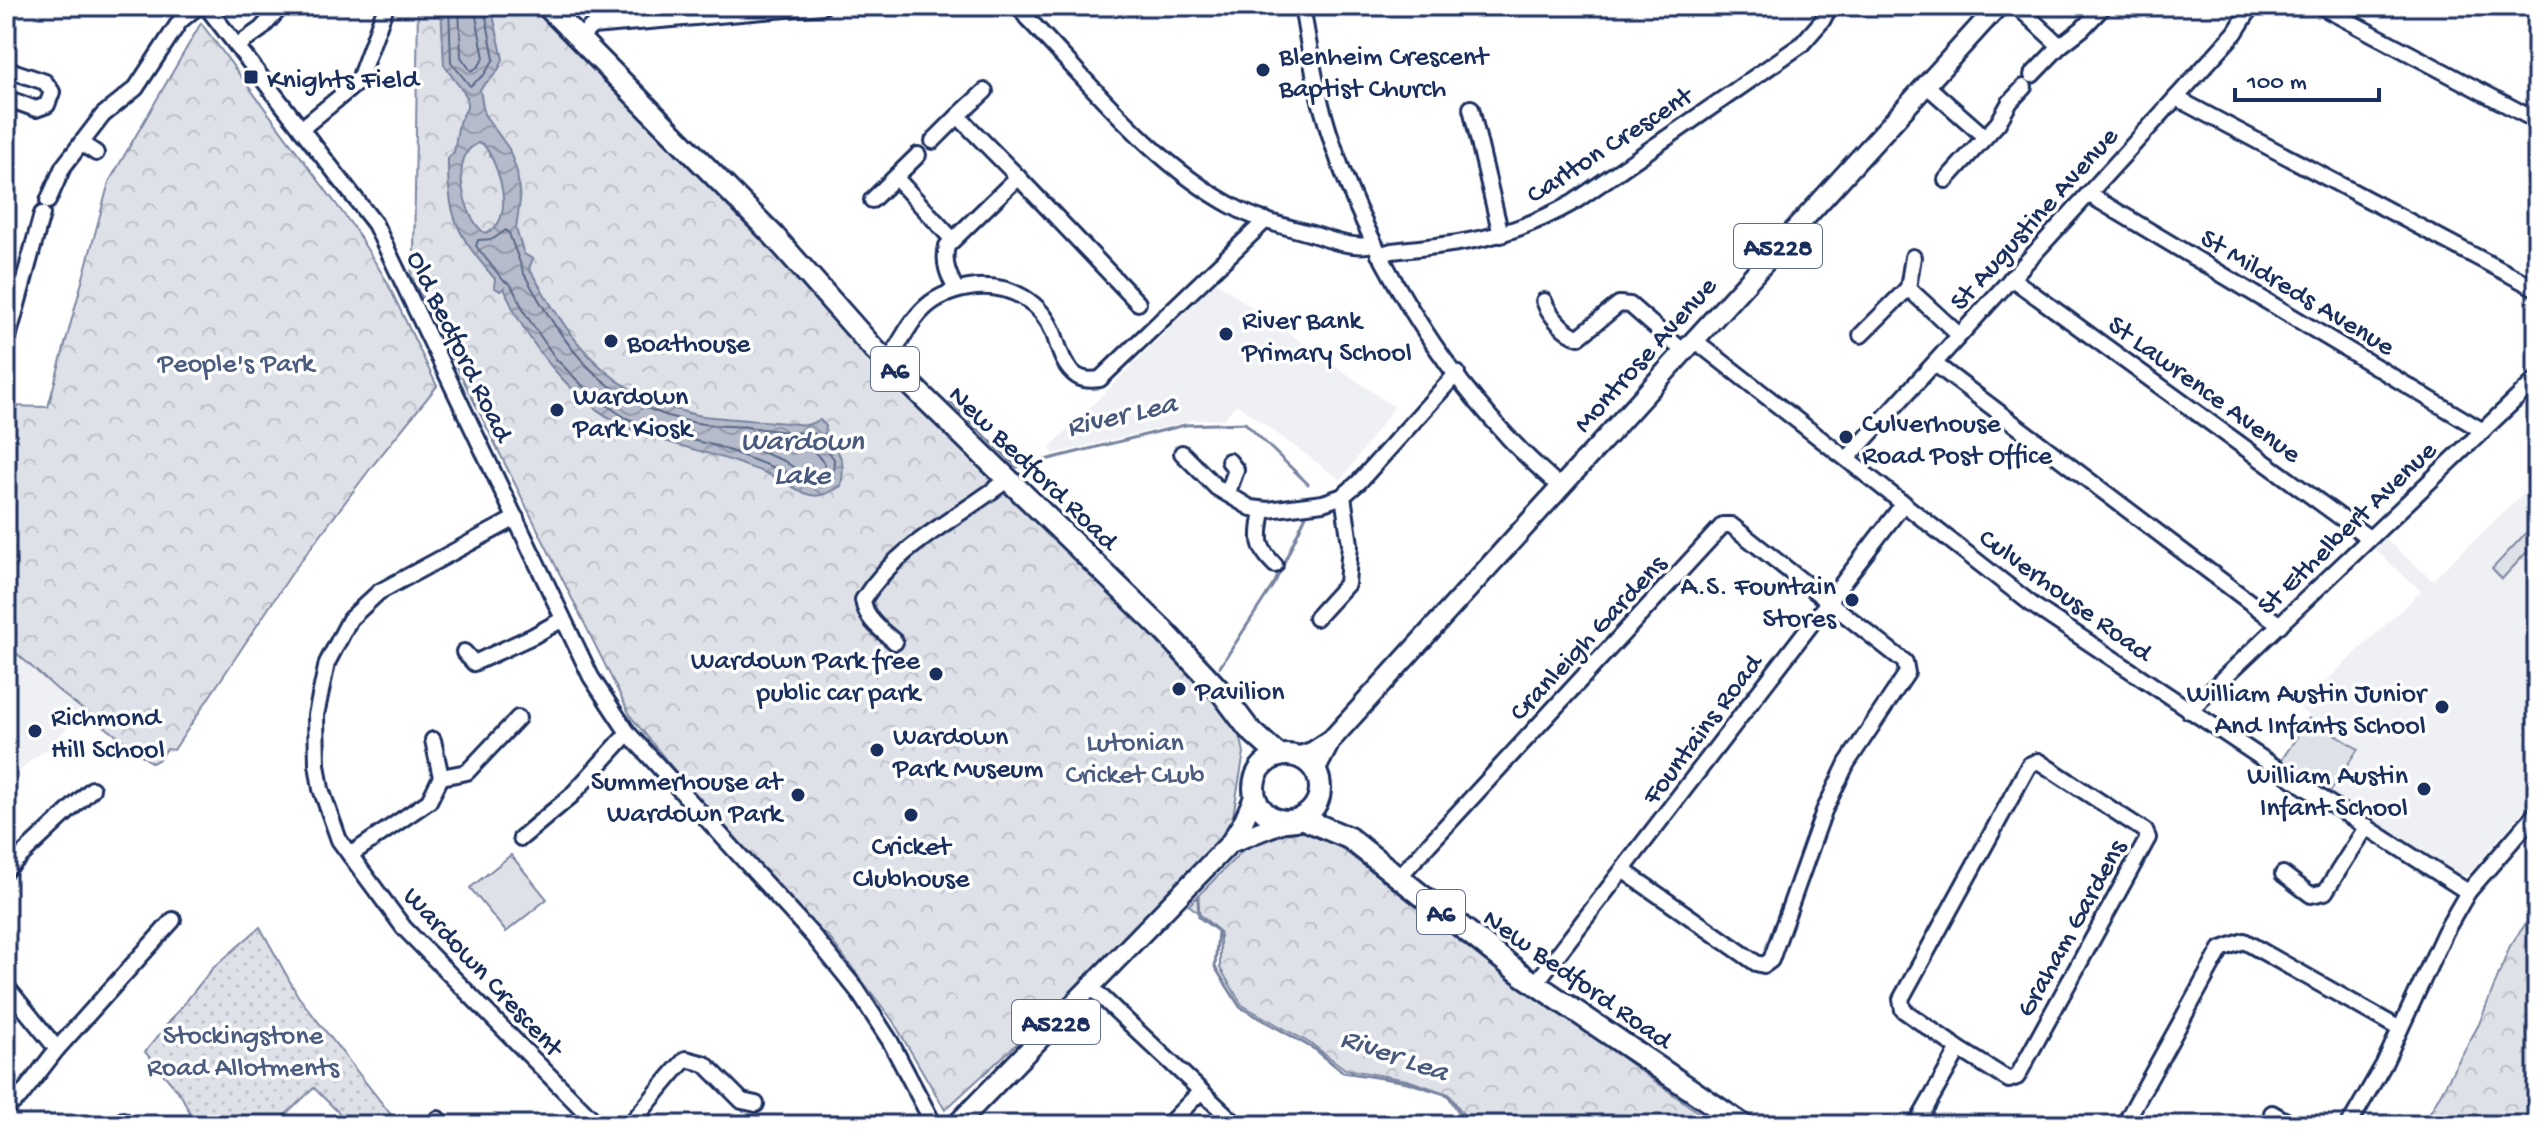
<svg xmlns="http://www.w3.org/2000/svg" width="2543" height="1131" font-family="'Gochi Hand',sans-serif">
<defs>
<pattern id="park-crowns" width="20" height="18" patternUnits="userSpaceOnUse" patternTransform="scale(2)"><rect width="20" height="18" fill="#dee1e7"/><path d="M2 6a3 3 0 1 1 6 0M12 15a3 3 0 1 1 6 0" fill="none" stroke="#bec1c9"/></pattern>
<pattern id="garden-dots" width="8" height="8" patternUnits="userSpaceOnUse" patternTransform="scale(2)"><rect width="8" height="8" fill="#dee1e7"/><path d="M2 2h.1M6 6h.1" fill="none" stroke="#bec1c9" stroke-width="1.8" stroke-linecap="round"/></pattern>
<pattern id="water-waves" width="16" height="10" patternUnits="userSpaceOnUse" patternTransform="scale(2)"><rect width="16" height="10" fill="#b5bbca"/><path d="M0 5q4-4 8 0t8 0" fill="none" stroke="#9298a7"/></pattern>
</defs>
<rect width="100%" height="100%" fill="#fff"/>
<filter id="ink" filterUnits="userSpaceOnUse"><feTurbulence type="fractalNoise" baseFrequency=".0125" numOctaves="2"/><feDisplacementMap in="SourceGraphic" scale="16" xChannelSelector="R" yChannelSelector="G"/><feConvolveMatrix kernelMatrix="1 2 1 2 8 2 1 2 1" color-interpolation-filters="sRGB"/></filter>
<g filter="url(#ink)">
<g fill="#eff0f4">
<path d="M1216 282 1394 407 1341 480 1236 404 1224 419 1193 420 1054 454 1049 448Z"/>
<path d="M2537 481V709L2529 720 2524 738 2537 750V794L2468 875 2457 876 2330 792 2358 749 2298 708 2421 591 2372 547 2382 536 2432 580Z"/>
<path d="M6 644 83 711 45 751 31 760 6 784Z"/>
</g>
<g fill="#dee1e7" stroke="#7c88a2" stroke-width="2">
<path d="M2537 521V541L2502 579 2492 569Z"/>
<path d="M2309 718 2358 749 2330 792 2281 761Z"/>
<path d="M511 855 547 899 506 932 470 888Z"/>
</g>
<g fill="url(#park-crowns)" stroke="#7c88a2" stroke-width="2">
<path d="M418 6H540L603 68 875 361 1134 614 1239 729 1244 753 1231 827 1087 979 945 1110 893 1021 828 936 792 914 631 717 411 275 414 253Z"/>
<path d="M201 23 354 228 386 280 437 386 373 465 294 570 174 750 167 749 158 760 152 763 60 692 6 644V406L48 407 109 182Z"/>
<path d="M1300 829 1328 838 1493 965 1716 1125H1471L1449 1094 1407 1080 1345 1069 1313 1045 1242 1005 1220 968V932L1189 905 1244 849 1262 838Z"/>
<path d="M2537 908V1125H2423L2479 1024 2510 946Z"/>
</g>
<path fill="url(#garden-dots)" stroke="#7c88a2" stroke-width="2" d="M260 927 298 996 399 1125H351L314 1088 283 1117 293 1125H196L181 1095 145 1052 212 969Z"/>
<path fill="url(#water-waves)" stroke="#77839f" stroke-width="2" fill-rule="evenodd" d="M441 6H491L503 59C499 74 489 79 480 89L484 114 509 149 517 172 520 200 516 229 524 254 533 259 529 268C561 324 594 378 657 402 672 408 687 414 703 416 738 420 772 421 807 425L820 420 826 426 825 435C841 454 846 460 841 486 809 507 802 489 774 477 765 472 755 469 746 466 705 450 662 444 623 425 572 401 524 340 504 288L500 291 494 287 495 279C457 235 447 216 448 158L454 152 459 122 467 108V97L444 65ZM478 143 483 144C499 163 518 223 485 233 466 222 453 169 468 151 470 147 475 146 478 143Z"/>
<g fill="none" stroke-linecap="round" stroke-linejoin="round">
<g stroke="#596789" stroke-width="2">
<path d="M449 6 451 62 470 86 484 75 494 59 484 6"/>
<path d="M459 6 461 57 471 71 478 67 484 58 474 6"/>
<path d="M506 230 509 233C513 246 520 260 523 272 565 348 605 407 697 423 713 426 731 426 747 427 769 429 793 435 814 433L834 459 833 481 823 487 798 483 780 470 717 446 670 435 626 418 594 397 556 359 526 315 511 285 503 280 476 246 478 240 493 239Z"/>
<path d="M743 437 808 444 824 463 825 474 817 477 802 473 784 461 741 444 739 440Z"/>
</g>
<g stroke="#77839f" stroke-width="3">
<path d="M950 402 1017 467 1185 425 1245 423 1308 484"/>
<path d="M1220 667 1275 582 1306 515"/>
<path d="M1198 897 1199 917 1218 931 1215 967 1240 1007 1316 1050 1343 1072 1407 1082 1448 1095 1467 1125"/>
</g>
<g stroke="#1b2f5e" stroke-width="20">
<g id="minor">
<path d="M206 6 375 224 591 677 628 733 814 937 857 990 890 1041 934 1125"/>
<path d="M1019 6 1027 18C1091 84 1152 163 1234 207 1257 220 1284 226 1309 233 1331 240 1352 249 1374 244"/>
<path d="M1302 6C1308 40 1313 75 1322 108 1354 226 1424 347 1507 436 1523 454 1542 470 1560 487"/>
<path d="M2017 6 2060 46 2032 75"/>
<path d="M2320 6 2537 121"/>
<path d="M578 39 592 26 823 6"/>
<path d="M237 46 261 29 282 6"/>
<path d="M2060 46 2082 29 2104 6"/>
<path d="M6 69 45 82 52 92 47 105 36 109 6 98"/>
<path d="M1926 85 1985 137"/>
<path d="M985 91 958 116 1018 177"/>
<path d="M2176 98 2537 289"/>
<path d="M1471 108 1501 235"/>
<path d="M301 129 358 82 386 6"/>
<path d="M933 141 958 116"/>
<path d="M81 143 96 153"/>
<path d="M896 178 952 239"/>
<path d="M1946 180 1998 123 2010 102 2024 87"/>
<path d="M2088 194 2483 431"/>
<path d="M872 200 918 155"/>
<path d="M48 201 63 167 103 115 136 88 180 21 198 6"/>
<path d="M1379 255 1392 251C1466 243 1509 239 1574 202L1801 45 1822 21 1830 6"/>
<path d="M2011 278 2369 538"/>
<path d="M1908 288 1913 257"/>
<path d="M956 289C948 275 943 262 947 246L1018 177 1138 303"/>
<path d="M1544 301C1549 314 1565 334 1579 337L1619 304 1630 305 1683 351"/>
<path d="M1861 335 1908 288 1959 335"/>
<path d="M1693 339 2034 606 2329 803 2468 892"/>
<path d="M6 345 42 214"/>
<path d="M888 362C913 321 922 293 976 287 1010 284 1041 301 1054 334 1059 348 1063 367 1077 376 1083 380 1093 380 1100 379L1266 220"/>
<path d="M1935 364 2280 625"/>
<path d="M1182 453 1217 488 1251 508 1268 510 1323 503 1343 496"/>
<path d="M1847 459 2235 33 2252 6"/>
<path d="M1228 492 1236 470 1229 461"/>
<path d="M1263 510C1259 536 1255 546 1275 565"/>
<path d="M516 518 379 592 350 619 327 663 316 715 317 764 321 789 339 840 404 928 598 1125"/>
<path d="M1316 618 1347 584 1350 544 1343 496 1359 482 1457 373"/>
<path d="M895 642C880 629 866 620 863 600 897 545 959 518 1008 479"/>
<path d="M464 652 474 663 533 636 563 619"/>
<path d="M2189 711 2537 379"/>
<path d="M2038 761 2145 831 2148 838 2017 1077 2009 1080 1959 1049 1903 1010 1901 999 2029 765Z"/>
<path d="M441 777 467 772 518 718"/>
<path d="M521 838 571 796 628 733"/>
<path d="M350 855 429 801 441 777 433 740"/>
<path d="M6 870 92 789"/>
<path d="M2283 874 2311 895 2325 892 2367 826"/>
<path d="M1397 879 1723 525H1731L1905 662 1907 673 1847 763 1824 811 1771 960 1764 965 1756 963 1624 871"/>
<path d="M1535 984 1904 503"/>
<path d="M6 986 57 1049"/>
<path d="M1091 987 1237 1125"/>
<path d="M6 1108 20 1097 57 1049 173 920"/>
<path d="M2272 1113 2293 1125"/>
<path d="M123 1125V1120"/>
<path d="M431 1125 438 1119 444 1125"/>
<path d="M629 1125C650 1103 665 1080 686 1059L705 1064 742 1101 756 1104"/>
<path d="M1168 1125 1201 1091"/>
<path d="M1916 1125 1959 1049"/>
<path d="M2124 1125 2221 949 2244 941 2400 1029"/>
<path d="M2349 1125 2384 1064 2445 932 2468 892 2537 812"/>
</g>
</g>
<g stroke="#1b2f5e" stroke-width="24">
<g id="major">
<path d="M1297 757 1312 752 1329 741"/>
<path d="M1315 771 1331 740 1998 6"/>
<path d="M1230 843 1286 821"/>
<path d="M956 1125 1230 843 1243 822 1255 795"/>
</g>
</g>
<g stroke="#1b2f5e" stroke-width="26">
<g id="highway">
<path d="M547 6 774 236 874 349 1162 629 1221 692 1248 728 1279 756"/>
<circle cx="1287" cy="788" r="33"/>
<path d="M1301 818 1349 838 1521 974 1743 1125"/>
</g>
</g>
<use href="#minor" stroke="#fff" stroke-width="14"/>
<use href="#major" stroke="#fff" stroke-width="18"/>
<use href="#highway" stroke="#fff" stroke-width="20"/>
</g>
</g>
<g fill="#1b2f5e" stroke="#fff" stroke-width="3">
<circle cx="1263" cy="70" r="8"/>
<rect x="243" y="69" width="16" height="16" rx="4"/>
<circle cx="1226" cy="334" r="8"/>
<circle cx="611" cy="341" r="8"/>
<circle cx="557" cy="410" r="8"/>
<circle cx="1846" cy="437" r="8"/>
<circle cx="1852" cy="600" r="8"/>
<circle cx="936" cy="674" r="8"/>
<circle cx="1179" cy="689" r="8"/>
<circle cx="2442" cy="707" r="8"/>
<circle cx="35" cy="731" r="8"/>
<circle cx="877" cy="750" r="8"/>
<circle cx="2424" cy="789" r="8"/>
<circle cx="798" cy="795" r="8"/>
<circle cx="911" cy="815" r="8"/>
</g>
<g text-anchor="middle" stroke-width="7" stroke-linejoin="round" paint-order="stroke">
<g fill="#fff" stroke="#5f6d8e" stroke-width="2">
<rect x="1734" y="224" width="88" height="44" rx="6"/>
<rect x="871" y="347" width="48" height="44" rx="6"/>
<rect x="1417" y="890" width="48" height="44" rx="6"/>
<rect x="1012" y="1000" width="88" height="44" rx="6"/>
</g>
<g font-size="26" font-weight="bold" fill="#1b2f5e">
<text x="1778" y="255">A5228</text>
<text x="895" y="378">A6</text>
<text x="1441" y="921">A6</text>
<text x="1056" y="1031">A5228</text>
</g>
<g font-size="28" fill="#1b2f5e" stroke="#fff" text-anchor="start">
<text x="1279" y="64">Blenheim Crescent<tspan x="1279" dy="32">Baptist Church</tspan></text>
<text x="267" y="87">Knights Field</text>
<text x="1242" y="328">River Bank<tspan x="1242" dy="32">Primary School</tspan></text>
<text x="627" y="351">Boathouse</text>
<text x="573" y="404">Wardown<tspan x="573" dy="32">Park Kiosk</tspan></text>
<text x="1862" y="431">Culverhouse<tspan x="1862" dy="32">Road Post Office</tspan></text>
<text x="1836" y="594" text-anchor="end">A.S. Fountain<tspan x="1836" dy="32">Stores</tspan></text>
<text x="920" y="668" text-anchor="end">Wardown Park free<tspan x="920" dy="32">public car park</tspan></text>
<text x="1195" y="699">Pavilion</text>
<text x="2426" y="701" text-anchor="end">William Austin Junior<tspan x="2426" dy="32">And Infants School</tspan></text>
<text x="51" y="725">Richmond<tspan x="51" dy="32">Hill School</tspan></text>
<text x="893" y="744">Wardown<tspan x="893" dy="32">Park Museum</tspan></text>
<text x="2408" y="783" text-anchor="end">William Austin<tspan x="2408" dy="32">Infant School</tspan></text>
<text x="782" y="789" text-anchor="end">Summerhouse at<tspan x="782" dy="32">Wardown Park</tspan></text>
<text x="911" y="854" text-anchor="middle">Cricket<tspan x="911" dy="32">Clubhouse</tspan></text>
</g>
<g font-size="28" fill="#1b2f5e" stroke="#fff">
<text transform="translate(1608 143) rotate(-33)" y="10">Carlton Crescent</text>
<text transform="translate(2032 217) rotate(-48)" y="10">St Augustine Avenue</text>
<text transform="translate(2299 290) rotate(31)" y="10">St Mildreds Avenue</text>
<text transform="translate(462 345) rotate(64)" y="10">Old Bedford Road</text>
<text transform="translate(1643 353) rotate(-48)" y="10">Montrose Avenue</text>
<text transform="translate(2206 387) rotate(36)" y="10">St Lawrence Avenue</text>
<text transform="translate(1035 466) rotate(44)" y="10">New Bedford Road</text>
<text transform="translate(2345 526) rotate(-44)" y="10">St Ethelbert Avenue</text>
<text transform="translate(2067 593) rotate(36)" y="10">Culverhouse Road</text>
<text transform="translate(1586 636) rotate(-47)" y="10">Cranleigh Gardens</text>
<text transform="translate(1700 728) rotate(-53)" y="10">Fountains Road</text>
<text transform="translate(2069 927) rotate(-61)" y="10">Graham Gardens</text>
<text transform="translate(485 970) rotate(47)" y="10">Wardown Crescent</text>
<text transform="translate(1579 977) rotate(35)" y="10">New Bedford Road</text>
</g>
<g font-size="28" fill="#4c5c80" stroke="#fff">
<text x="236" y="371">People's Park</text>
<text x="1135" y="750">Lutonian<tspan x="1135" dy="32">Cricket CLub</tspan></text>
<text x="243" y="1043">Stockingstone<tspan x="243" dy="32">Road Allotments</tspan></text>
</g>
<g font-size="30" font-style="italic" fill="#49597e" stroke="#fff">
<text transform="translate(1121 413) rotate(-13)" y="10">River Lea</text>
<text x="802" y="449">Wardown<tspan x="802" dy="34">Lake</tspan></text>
<text transform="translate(1395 1053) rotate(19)" y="10">River Lea</text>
</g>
</g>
<rect width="2543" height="1131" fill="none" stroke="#fff" stroke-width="32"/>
<rect x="16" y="16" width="2511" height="1099" fill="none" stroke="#1b2f5e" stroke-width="3" filter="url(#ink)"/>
<path d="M2235 88v12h144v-12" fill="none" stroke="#1b2f5e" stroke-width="4"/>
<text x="2247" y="88" font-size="24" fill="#1b2f5e" stroke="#ffffff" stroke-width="6" paint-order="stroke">100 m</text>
</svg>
